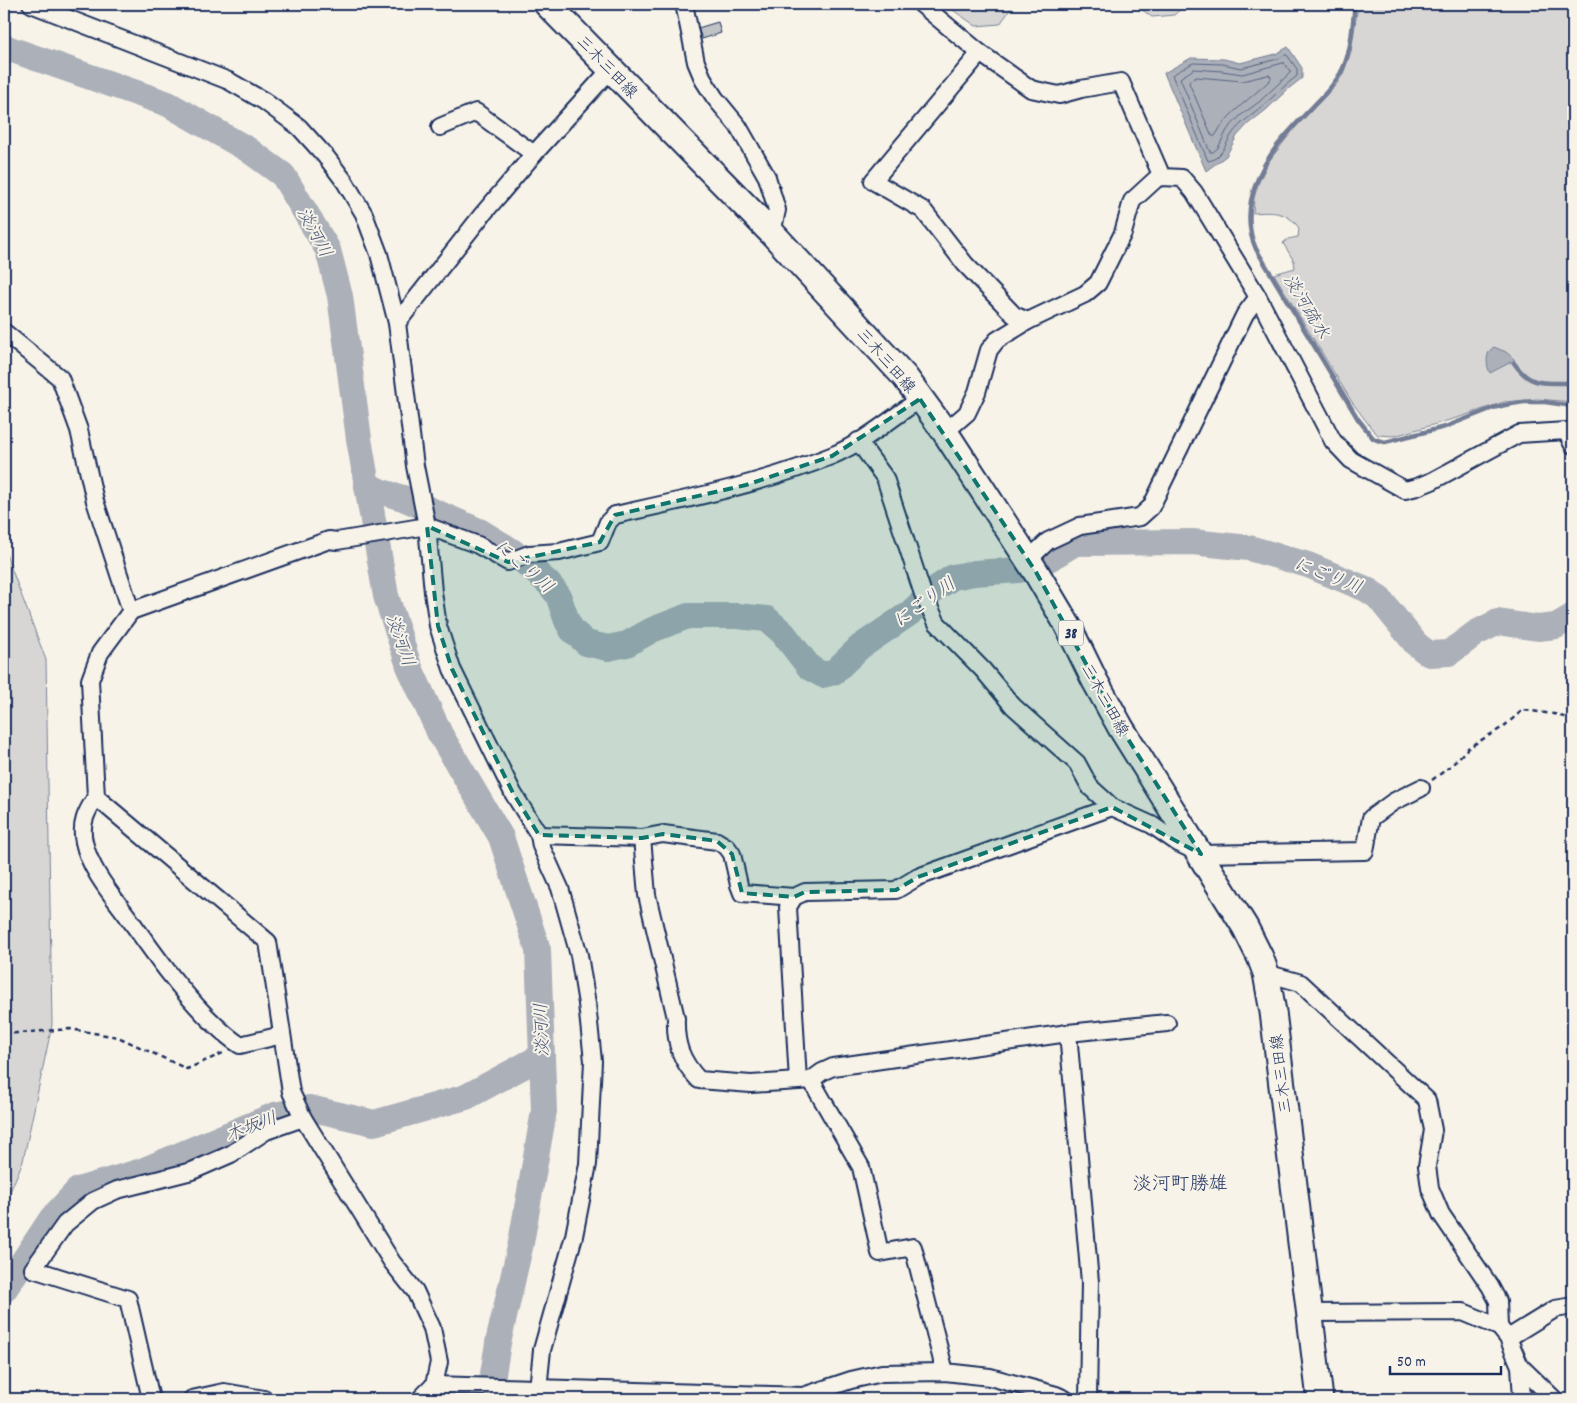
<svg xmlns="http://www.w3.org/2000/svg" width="1577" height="1403" font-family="Dekko,'Klee One',sans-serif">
<rect width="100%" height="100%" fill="#f7f3e8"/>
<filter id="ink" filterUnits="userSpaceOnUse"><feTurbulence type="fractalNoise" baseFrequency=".02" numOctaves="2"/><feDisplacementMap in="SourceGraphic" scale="10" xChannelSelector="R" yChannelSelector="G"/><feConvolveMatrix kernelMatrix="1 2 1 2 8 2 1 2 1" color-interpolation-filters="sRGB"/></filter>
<g filter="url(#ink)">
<g fill="#d7d6d4" stroke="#798299">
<path d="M944 4H1018L1012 7 1000 24 976 26Z"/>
<path d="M1134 4H1186L1174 15 1152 17Z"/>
<path d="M1366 4H1573V402L1537 399 1504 402 1460 417 1394 436 1378 435 1372 429 1352 402 1274 274 1295 268 1294 261 1283 243 1288 239 1298 237 1299 228C1286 210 1272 212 1253 213L1254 198 1258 184 1269 161 1294 129 1336 85 1343 74 1351 52 1357 12Z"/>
<path d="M4 549 46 660 52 1025 23 1161 4 1206Z"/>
</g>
<g fill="#acb0b9" stroke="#727c95">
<path d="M1288 47 1302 68V78L1287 90 1266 110 1248 124 1237 136 1226 156 1206 171 1164 73 1191 58 1224 59 1240 63 1276 54Z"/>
<path d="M1494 347 1506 352 1515 360 1490 373C1486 365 1485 352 1494 347Z"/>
</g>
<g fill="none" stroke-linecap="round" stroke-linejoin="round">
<g stroke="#556382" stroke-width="1">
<path d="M1285 55H1287L1297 69V76C1285 85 1275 95 1264 105 1254 115 1241 121 1232 134 1225 144 1222 159 1208 161L1172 75 1193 63 1223 64 1241 68 1278 59Z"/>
<path d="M1284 63 1290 71V73L1259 102 1240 116 1227 130 1218 148 1213 152H1210L1180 78 1194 69 1222 71 1242 74Z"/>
<path d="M1269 75 1271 77V79C1252 98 1228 112 1215 136H1212L1189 83 1190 80 1197 77 1242 81Z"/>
</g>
<g stroke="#727c95" stroke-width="4.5">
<path d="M1355 4C1352 27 1352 53 1340 74 1334 84 1326 93 1318 101 1289 132 1260 157 1251 201 1248 218 1249 234 1256 249L1358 419 1373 438 1377 440 1385 442 1445 427 1493 408 1505 405 1524 402H1545L1573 406"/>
<path d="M1514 363C1532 389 1547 382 1573 383"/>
</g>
<g stroke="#acb0b9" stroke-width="26">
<path d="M4 47 168 104 247 149 283 175 328 250 340 296 359 439 386 596 409 666 440 734 501 837 538 950 544 1111 521 1243 498 1343 489 1399"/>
<path d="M367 485 382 492 403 498 481 532 512 551 548 583 558 595 567 621 572 630 586 643 608 648 627 644 652 630 688 616H737L767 619 783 633 810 668 823 675 834 672 860 647 910 613 938 587 953 577 975 573 1019 570"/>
<path d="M1049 559 1075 543 1192 542 1249 548 1308 565 1366 589 1378 597 1416 644 1429 654 1449 653 1476 633 1498 622 1538 628 1556 626 1573 616"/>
<path d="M4 1290 52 1218 78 1190 142 1171 275 1115 309 1108 374 1123 466 1097 542 1056"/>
</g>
</g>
<path fill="#c0c3c5" stroke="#1b2f5e" d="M718 22 721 33 702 39 698 28Z"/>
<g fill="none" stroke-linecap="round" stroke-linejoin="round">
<g stroke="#1b2f5e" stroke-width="20">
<g id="minor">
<path d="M31 4 229 81 264 101 299 127 327 158 345 182 364 214 379 254 397 323 415 466 427 526 433 592 438 626 452 669 513 793 539 835 541 846 560 888 579 955 587 1004 593 1061 588 1164 574 1236 542 1350 537 1399"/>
<path d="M684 4 696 62 704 81 715 98 738 126 767 177 777 210 772 233"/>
<path d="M921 4 980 53 1031 89 1059 95 1081 89 1121 82 1162 177"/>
<path d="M980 53 873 181 923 210 965 264 1014 315 1028 321"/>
<path d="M440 127 476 112 534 154"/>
<path d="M397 323 482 215 534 154 611 69"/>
<path d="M4 332 60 378 79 430 95 501 131 611 329 540 337 541 427 526 478 545 508 562 529 554 559 552 600 542 608 522 615 515C688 499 761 484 831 456 863 443 892 418 920 399"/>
<path d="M945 432 967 413 977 392 989 350 997 340 1028 321 1085 294 1098 283 1123 233 1132 201 1156 179 1162 177 1182 178 1194 192 1258 297 1333 441 1351 460 1405 490 1417 487 1432 481 1519 434 1566 431 1573 445"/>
<path d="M858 441 885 478 923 594 937 623 983 670 1013 706 1077 763 1090 787 1112 807 1152 825 1178 843 1201 854 1365 851 1371 818 1393 802 1421 788"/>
<path d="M1028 560 1048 541 1080 526 1140 517 1151 507 1245 314 1258 297"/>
<path d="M131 611 100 653 90 680 96 797 268 942 291 1092 303 1118 392 1262 415 1291 432 1328 439 1362 434 1385"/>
<path d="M96 797C86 812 80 824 84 842 90 870 112 895 128 917 153 952 176 985 206 1016 217 1027 227 1037 240 1045L282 1035"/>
<path d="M539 835 642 838 663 834 717 841 727 847 732 854 739 885 742 893 794 897"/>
<path d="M642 838 647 895 676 1018C675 1044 681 1061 699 1080L751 1084 798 1081"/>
<path d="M1266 973 1301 983 1427 1100 1433 1130 1427 1166 1430 1188 1441 1214 1490 1286 1498 1301 1499 1327"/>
<path d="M1068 1033 1090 1282 1088 1399"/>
<path d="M811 1080 822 1072 833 1067 1068 1033 1167 1023"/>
<path d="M1309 1313 1463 1312 1499 1327 1508 1338 1520 1366 1522 1399"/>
<path d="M1508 1338 1555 1309 1573 1306"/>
<path d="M1520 1366 1554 1399"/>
<path d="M945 1372 913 1247 880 1253 861 1167 811 1080 798 1081 788 907 794 897 805 892 896 890 918 877 1112 807"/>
<path d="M151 1399 128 1299 33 1269 65 1224 93 1201 117 1190 192 1171 231 1154 266 1131 303 1118"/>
<path d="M192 1399 224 1392 264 1399"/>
<path d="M420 1399 434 1385 803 1396 851 1380 882 1373 945 1372 990 1377 1056 1395 1065 1399"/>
</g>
</g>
<g stroke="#1b2f5e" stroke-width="29">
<path id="primary" d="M547 4 772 233 905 377 945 432 1036 572 1068 626 1095 681 1121 728 1245 927 1260 957 1266 973 1273 1012 1320 1399"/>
</g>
<g stroke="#1b2f5e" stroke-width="2.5" stroke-dasharray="5 4" stroke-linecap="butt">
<path d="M1432 780 1451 766 1468 748 1503 727 1523 710 1554 714 1573 720"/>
<path d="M4 1034 70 1029 118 1037 187 1069 223 1053"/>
</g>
<use href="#minor" stroke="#f7f3e8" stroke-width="16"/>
<use href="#primary" stroke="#f7f3e8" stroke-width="25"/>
</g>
</g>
<path fill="#0f766e" fill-opacity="0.2" stroke="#0f766e" stroke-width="4" stroke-dasharray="10 6" stroke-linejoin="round" d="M920 399 1036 572 1121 728 1201 854 1112 807 918 877 896 890 805 892 794 897 742 893 732 854 717 841 663 834 642 838 539 835 513 793 452 669 438 626 427 526 508 562 600 542 615 515 746 485 832 456Z"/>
<g text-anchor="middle" stroke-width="4" stroke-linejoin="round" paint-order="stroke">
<rect fill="#f7f3e8" stroke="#5d6a87" stroke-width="1" x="1058.5" y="620.5" width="25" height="25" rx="4"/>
<g font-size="15" font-weight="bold" fill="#1b2f5e">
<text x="1071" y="638">38</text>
</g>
<g font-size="16" fill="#1b2f5e" stroke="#f7f3e8">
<text transform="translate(608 66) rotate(46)" y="6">三木三田線</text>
<text transform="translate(887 360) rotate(49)" y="6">三木三田線</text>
<text transform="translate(1106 699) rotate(61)" y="6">三木三田線</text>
<text transform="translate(1280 1074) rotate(-97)" y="6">三木三田線</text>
</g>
<g font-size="18" font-style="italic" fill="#465679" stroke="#f7f3e8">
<text transform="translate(315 232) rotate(62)" y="6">淡河川</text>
<text transform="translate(1307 306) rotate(59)" y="6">淡河疏水</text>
<text transform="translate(524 566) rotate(41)" y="6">にごり川</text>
<text transform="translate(1328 575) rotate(21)" y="6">にごり川</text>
<text transform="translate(924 602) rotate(-36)" y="6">にごり川</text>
<text transform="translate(401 640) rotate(71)" y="6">淡河川</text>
<text transform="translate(541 1030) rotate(-92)" y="6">淡河川</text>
<text transform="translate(251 1126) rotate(-21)" y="6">木坂川</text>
</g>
<g font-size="19" fill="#1b2f5e" stroke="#f7f3e8">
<text x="1180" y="1189">淡河町勝雄</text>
</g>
</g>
<rect width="1577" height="1403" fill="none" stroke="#f7f3e8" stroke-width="20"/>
<rect x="10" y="10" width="1557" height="1383" fill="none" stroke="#1b2f5e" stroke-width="2" filter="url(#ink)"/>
<path d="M1390 1366v8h111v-8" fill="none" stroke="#1b2f5e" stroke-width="2.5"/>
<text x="1397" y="1366" font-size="15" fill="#1b2f5e" stroke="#f7f3e8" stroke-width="4" paint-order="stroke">50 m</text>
</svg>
